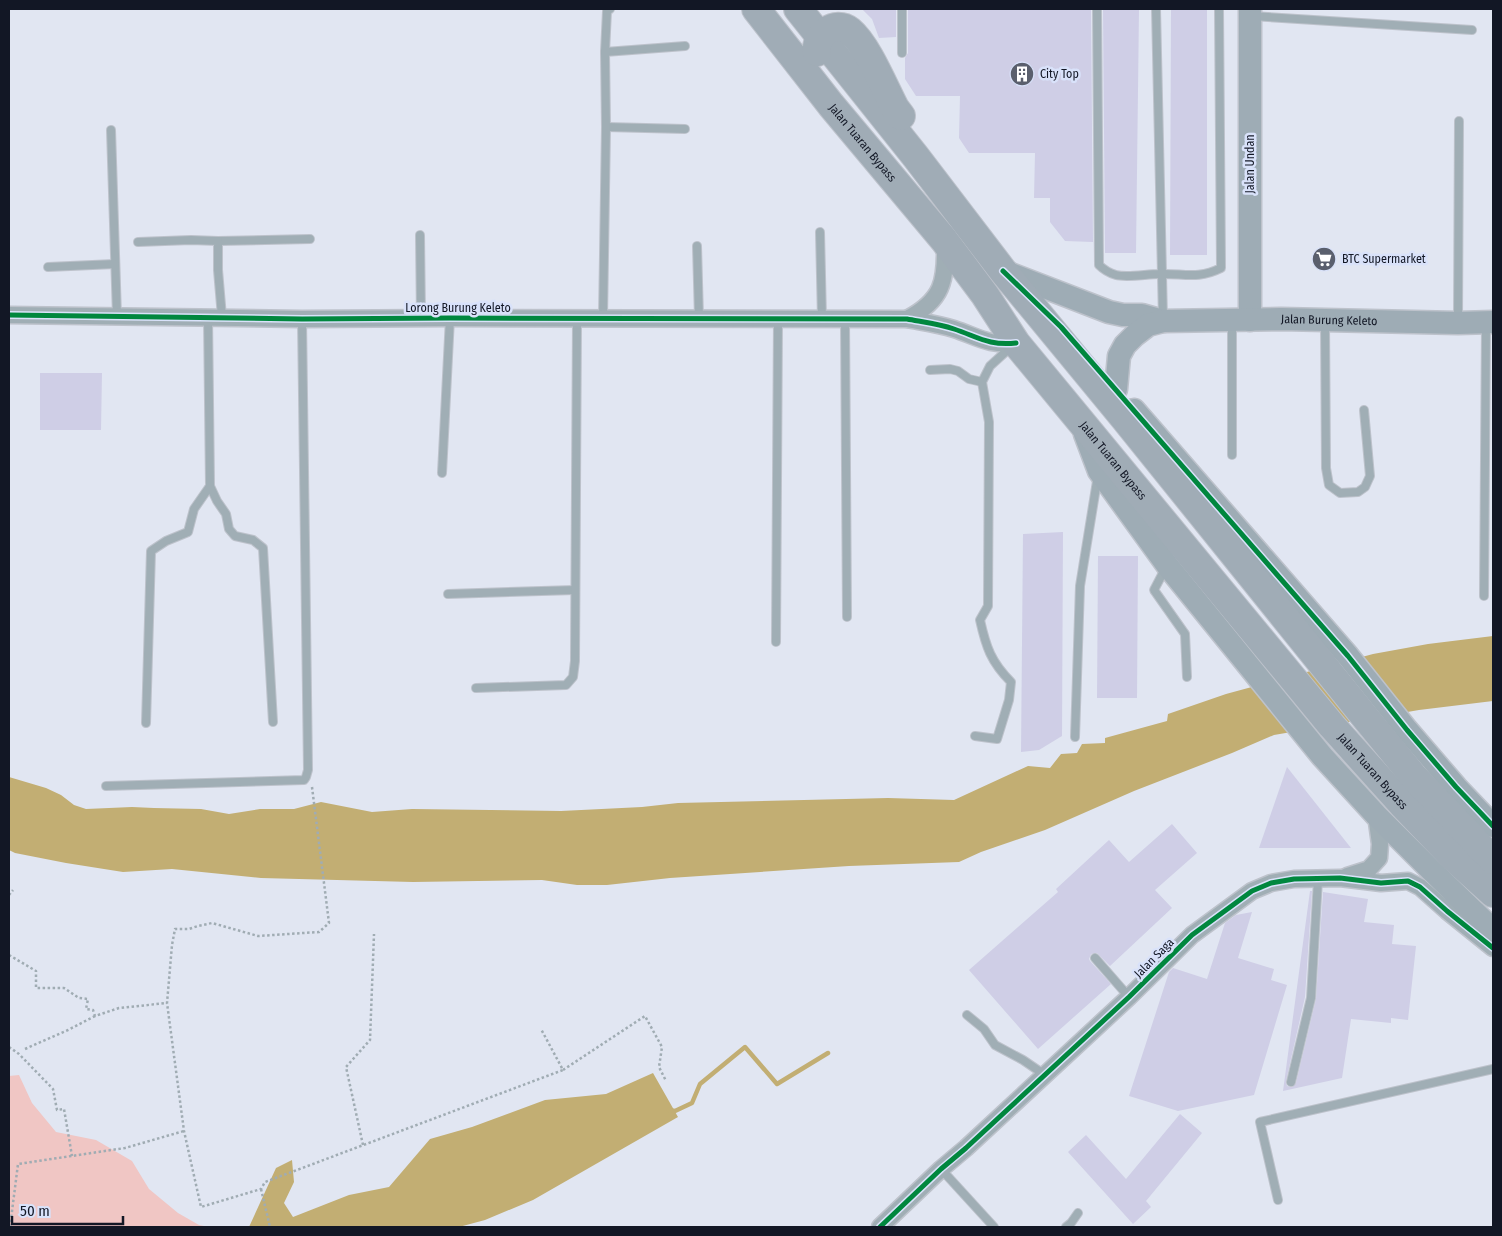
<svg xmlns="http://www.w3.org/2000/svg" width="1502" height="1236" font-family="'Fira Sans Condensed',sans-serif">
<rect width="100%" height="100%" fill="#e1e6f2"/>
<path fill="#f0c6c4" d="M19 1075 32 1103 56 1132 96 1140 132 1161 149 1189 178 1213 199 1225 209 1227H9V1076Z"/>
<g fill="#c2ae73">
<path d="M1493 636V701L1419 710 1274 735 1232 753 1134 791 1045 830 981 852 959 862 849 866 670 878 607 885H577L542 880 413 882 261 878 172 869 123 872 66 863 15 853 9 850V777L46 788 61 795 74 805 86 809 132 807 154 808 201 809 229 814 260 809H294L321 802 372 812 412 809 561 811 642 807 678 803 888 798 954 800 1028 766 1050 768 1061 754 1077 753 1082 744 1105 743V738L1167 721 1168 714 1226 694 1373 654 1428 644Z"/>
<path d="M653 1073 678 1117 533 1200 485 1220 459 1227H249L276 1168 292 1160 294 1182 284 1203 293 1217 349 1195 389 1187 430 1139 472 1127 545 1100 606 1094Z"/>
</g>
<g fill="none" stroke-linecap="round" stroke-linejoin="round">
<path stroke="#c2ae73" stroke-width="4.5" d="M669 1110 675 1111 692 1103 700 1084 745 1047 777 1084 828 1053"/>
</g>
<g fill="#cfcee6">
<path d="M862 9H896V37L879 38 872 19Z"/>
<path d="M908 9H1091L1093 242 1065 241 1050 222V198H1034L1035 153H969L959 138 960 96H916L905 79V58L908 53Z"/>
<path d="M1103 9H1139L1136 253H1105Z"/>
<path d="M1171 9H1207V255H1170Z"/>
<path d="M40 373H102L101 430H40Z"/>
<path d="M1063 532 1062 736 1039 750 1021 752 1023 534Z"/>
<path d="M1098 556H1138L1137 698H1097Z"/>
<path d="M1287 767 1351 848H1259Z"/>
<path d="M1172 824 1197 853 1155 890 1172 908 1110 966 1097 953 1091 954 1089 959 1090 961 1111 984 1038 1049 969 970 1058 892 1056 889 1109 840 1129 862Z"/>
<path d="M1310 891H1312L1305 997 1286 1081 1287 1086 1292 1087 1296 1083 1316 999 1323 892 1368 899 1364 922 1394 925 1392 944 1416 946 1408 1020 1391 1018V1023L1351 1019 1342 1078 1283 1091Z"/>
<path d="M1252 912 1238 958 1274 969 1271 980 1287 985 1254 1095 1178 1111 1129 1096 1169 972 1173 968 1207 979 1225 923 1236 915Z"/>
<path d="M1180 1114 1202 1133 1146 1201 1151 1207 1133 1224 1068 1152 1086 1135 1126 1179Z"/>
</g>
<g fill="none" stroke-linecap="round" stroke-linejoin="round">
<g stroke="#bdc2cb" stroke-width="10">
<g id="lane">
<path d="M1097 9 1099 265C1104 270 1109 273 1116 275 1127 278 1147 274 1159 274 1183 273 1197 280 1221 268L1219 9"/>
<path d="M1156 9 1163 319"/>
<path d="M1252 16 1472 30"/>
<path d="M605 52 685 46"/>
<path d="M902 53V9"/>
<path d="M606 127 685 129"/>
<path d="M111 130 117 316"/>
<path d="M820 232 822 319"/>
<path d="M420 235 421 318"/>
<path d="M218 241 310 239"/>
<path d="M138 242 191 240 218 241V270L222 317"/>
<path d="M697 246 699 318"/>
<path d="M48 267 115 264"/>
<path d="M603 319 606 127 605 52 607 11 610 9"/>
<path d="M845 319 847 617"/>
<path d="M1458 321 1459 121"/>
<path d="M1325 323 1326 468 1329 485 1340 493 1358 492 1365 487 1370 476 1364 410"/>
<path d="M930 370 950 369 958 371 969 379 982 382"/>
<path d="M1232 455V322"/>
<path d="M442 473 450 318"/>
<path d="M210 486 217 501 226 514 229 529 235 536 253 540 263 548 273 722"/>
<path d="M1166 567 1154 590 1185 634 1187 677"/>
<path d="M448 594 575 590"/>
<path d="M1484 596 1486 325"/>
<path d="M776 642 778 318"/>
<path d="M476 688 566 685 573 677 575 661 577 319"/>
<path d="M146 723 151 551 166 541 188 532 194 509 210 486 208 317"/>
<path d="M975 736 997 739 1009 700 1011 682C991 662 986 647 980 620L988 606 989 422 982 382 990 366 1012 346"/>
<path d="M1075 737 1080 586 1098 475"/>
<path d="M106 786 304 780 306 777 308 770 302 319"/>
<path d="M1095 958 1129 997"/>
<path d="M967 1015 984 1029 995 1045 1023 1060 1045 1075"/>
<path d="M1291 1082 1311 998 1318 880"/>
<path d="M941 1169 994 1227"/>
<path d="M1278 1200 1260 1122 1493 1069"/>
<path d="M1066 1227 1071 1223 1078 1213"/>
</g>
</g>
<g stroke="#bdc2cb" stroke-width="19">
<g id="street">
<path d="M9 315 302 319 450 318 907 319C923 322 939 324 954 329 978 337 989 346 1016 343"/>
<path d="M907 319C943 300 946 281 945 243"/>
<path d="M1347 876 1369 869 1379 858 1380 844 1376 815"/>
<path d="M880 1227 941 1169 966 1148 1129 997 1192 935 1252 891 1271 883 1294 879 1340 878 1381 883 1408 881 1420 887 1447 911 1493 948"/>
</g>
</g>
<g stroke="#bdc2cb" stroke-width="25">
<g id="secondary">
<path d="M1003 271 1109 312 1123 315H1142L1163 321"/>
<path d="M1250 320V9"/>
<path id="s1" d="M1116 389 1119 356 1125 345 1135 335 1148 325 1163 321 1281 319 1458 323 1493 322"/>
<path d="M1134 410 1348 656 1407 730 1456 787 1493 826"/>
<path d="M1085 434 1099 471 1167 565 1322 756 1376 815 1431 870 1493 930"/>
</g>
</g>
<g stroke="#bdc2cb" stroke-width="30">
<g id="highway">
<path id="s2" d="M756 9 831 105 944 240 985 295 1016 343 1332 726 1402 804 1453 857 1493 893"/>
<path d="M798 9 916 157 1003 271 1125 419 1369 722 1414 777 1493 860"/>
<path d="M817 52C815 35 835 19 850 31 867 45 884 87 895 108L901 116"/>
</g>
</g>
<g stroke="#a0acb3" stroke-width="2.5" stroke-dasharray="2.5 2.5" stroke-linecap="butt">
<path d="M312 787 329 923 319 932 258 936 212 923 198 926 189 929H175L172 945 167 1003 184 1131 201 1207 261 1189 265 1182 563 1070 541 1029"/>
<path d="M9 895 13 890"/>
<path d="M9 955 36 971V988H64L79 998 88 999 86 1009 93 1010 95 1016 119 1008 167 1003"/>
<path d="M9 1047 19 1054 53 1089 57 1110 64 1109 72 1156"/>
<path d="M25 1049 68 1030 95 1016"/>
<path d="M563 1070 645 1016 662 1047 659 1067 666 1081"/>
<path d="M363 1145 346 1067 370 1040 374 934"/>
<path d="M261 1189 270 1227"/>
<path d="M10 1227 18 1164 125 1148 184 1131"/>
</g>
<use href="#lane" stroke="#a0aeb5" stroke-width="8"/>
<use href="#street" stroke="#a0aeb5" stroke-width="16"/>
<use href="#secondary" stroke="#9eacb5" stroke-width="22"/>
<use href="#highway" stroke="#a0acb6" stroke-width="28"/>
<g stroke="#d9e2fa" stroke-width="8">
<g id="cycleway">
<path d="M1003 271 1061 327 1348 656 1407 730 1456 787 1493 826"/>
<path d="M9 315 302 319 450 318 907 319C923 322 939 324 954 329 978 337 989 346 1016 343"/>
<path d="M880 1227 941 1169 966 1148 1129 997 1192 935 1252 891 1271 883 1294 879 1340 878 1381 883 1408 881 1420 887 1447 911 1493 948"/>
</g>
</g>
<use href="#cycleway" stroke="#00873e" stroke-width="5"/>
</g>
<defs>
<g id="building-disc" transform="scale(1.25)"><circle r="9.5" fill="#5a5f6d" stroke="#d9e2fa"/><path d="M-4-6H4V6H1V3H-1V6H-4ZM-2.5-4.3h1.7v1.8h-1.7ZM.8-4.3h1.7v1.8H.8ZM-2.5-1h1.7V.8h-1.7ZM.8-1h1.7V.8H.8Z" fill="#fff"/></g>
<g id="supermarket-disc" transform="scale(1.25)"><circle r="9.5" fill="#5a5f6d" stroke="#d9e2fa"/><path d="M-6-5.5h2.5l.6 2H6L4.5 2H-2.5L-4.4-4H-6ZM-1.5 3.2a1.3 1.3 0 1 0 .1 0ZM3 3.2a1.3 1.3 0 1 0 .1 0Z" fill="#fff"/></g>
</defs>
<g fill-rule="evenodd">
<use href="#building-disc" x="1022" y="74"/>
<use href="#supermarket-disc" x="1324" y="259"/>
</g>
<g text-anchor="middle" stroke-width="5" stroke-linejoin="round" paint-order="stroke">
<g font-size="12" fill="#121725" stroke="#d9e2fa" text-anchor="start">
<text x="1040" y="78">City Top</text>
<text x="1342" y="263">BTC Supermarket</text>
</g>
<g font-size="12" fill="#121725" stroke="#d9e2fa">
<text dy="4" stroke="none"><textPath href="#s2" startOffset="171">Jalan Tuaran Bypass</textPath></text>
<text transform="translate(1250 164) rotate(-90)" y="4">Jalan Undan</text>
<text x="458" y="312">Lorong Burung Keleto</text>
<text dy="4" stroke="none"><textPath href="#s1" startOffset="258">Jalan Burung Keleto</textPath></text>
<text dy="4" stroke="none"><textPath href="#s2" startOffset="576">Jalan Tuaran Bypass</textPath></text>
<text dy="4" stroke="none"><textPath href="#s2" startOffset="981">Jalan Tuaran Bypass</textPath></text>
<text transform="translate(1154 958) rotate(-45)" y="4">Jalan Saga</text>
</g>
</g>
<rect width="1502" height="1236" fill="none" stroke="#121725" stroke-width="20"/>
<path d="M12 1216v8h111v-8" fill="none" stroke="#121725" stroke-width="2.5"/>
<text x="20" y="1216" font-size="15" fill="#121725" stroke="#d9e2fa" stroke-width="4" paint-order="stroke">50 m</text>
</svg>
